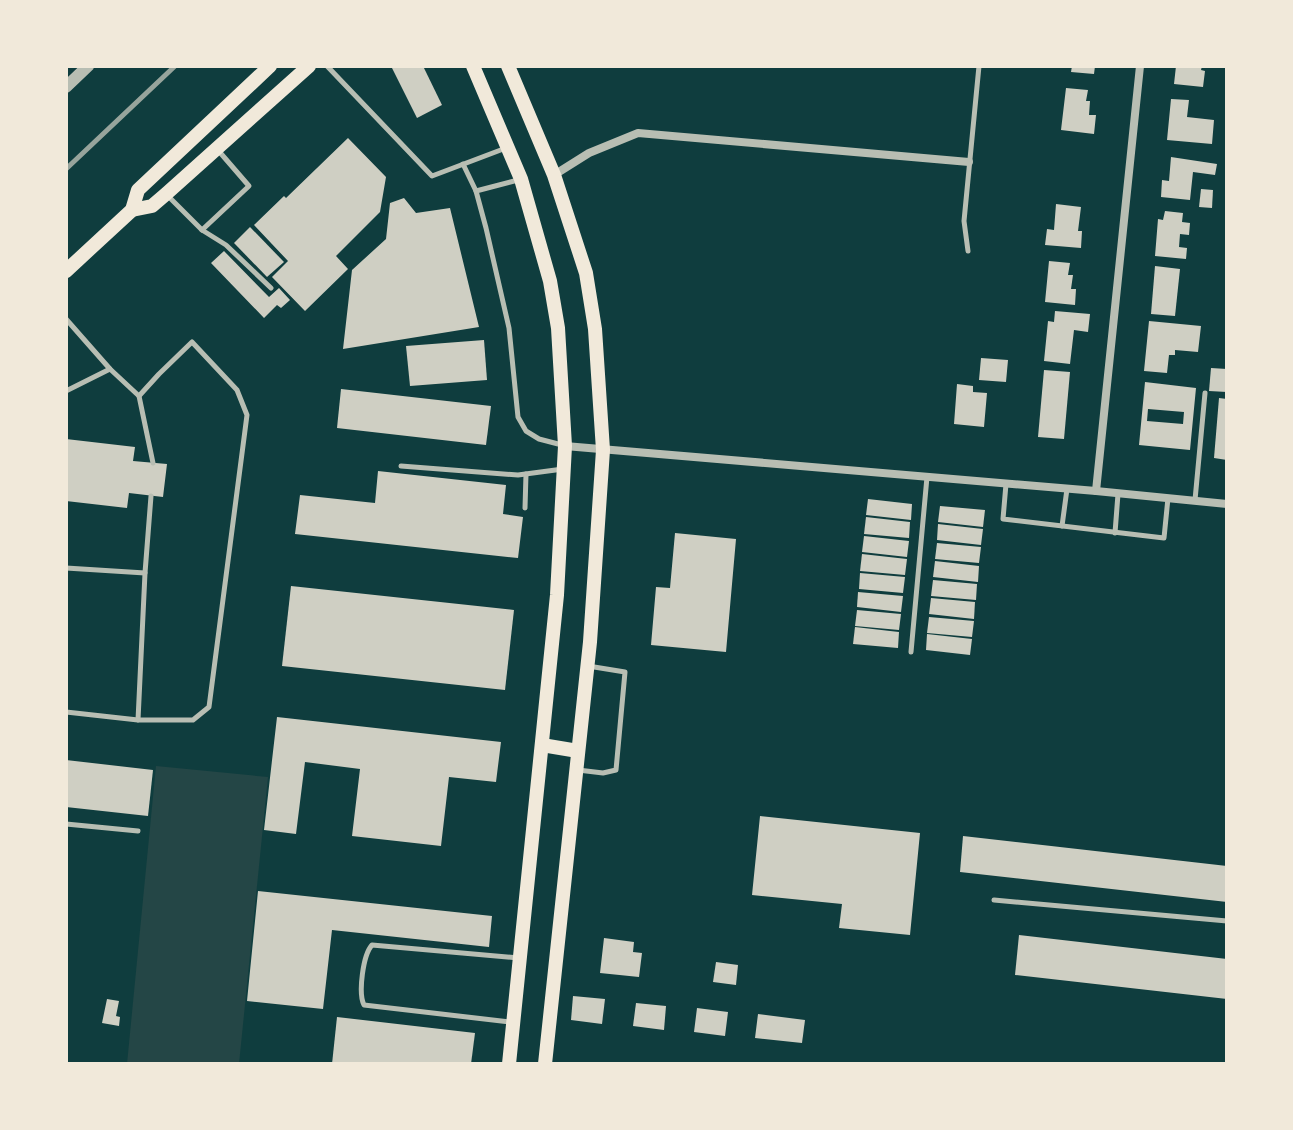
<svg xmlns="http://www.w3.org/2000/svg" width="1293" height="1130" font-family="Jost,sans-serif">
<rect width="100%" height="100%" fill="#0f3d3e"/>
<path fill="#244646" d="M156 766 268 777 239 1064H127Z"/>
<g fill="#cfcfc3" fill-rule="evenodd">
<path d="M391 66H423L442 105 417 118Z"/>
<path d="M1072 66H1095L1094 74 1071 72Z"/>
<path d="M1176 66H1202L1201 70 1205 71 1203 87 1174 84Z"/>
<path d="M1066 88 1088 90 1086 101H1090L1089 115H1096L1094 134 1061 130Z"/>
<path d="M1171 99 1189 100 1187 117 1214 120 1212 144 1167 140Z"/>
<path d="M348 138 386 177 380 212 336 256 348 269 305 311 272 277 288 261 254 225 284 196 286 198Z"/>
<path d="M1171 157 1217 164 1215 175 1193 172 1190 200 1161 197 1162 180 1169 181Z"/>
<path d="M1201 189 1213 190 1212 208 1199 207Z"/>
<path d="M404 198 416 213 450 208 479 327 343 349 352 270 386 239 390 203Z"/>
<path d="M1056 204 1081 207 1078 231H1082L1081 248 1045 245 1047 229 1054 230Z"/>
<path d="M1165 211 1183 213 1182 222 1190 223 1189 235 1180 234 1179 247 1187 248 1186 259 1155 256 1158 219 1163 220Z"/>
<path d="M250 227 284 262 267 277 234 243Z"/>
<path d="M224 251 269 297 279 288 290 300 281 308 277 305 264 318 211 263Z"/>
<path d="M1049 261 1070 263 1068 275H1073L1071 289H1076L1075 305 1045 302Z"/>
<path d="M1155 266 1180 269 1175 316 1151 314Z"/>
<path d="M1055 311 1090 314 1088 332 1074 330 1070 364 1044 361 1048 321 1054 322Z"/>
<path d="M1149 321 1201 326 1198 352 1175 350V355H1169L1167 373 1144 371Z"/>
<path d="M484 340 487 380 410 386 406 346Z"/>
<path d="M981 358 1008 360 1006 382 979 380Z"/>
<path d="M1211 368 1227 369V392L1209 391Z"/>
<path d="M1044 370 1070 372 1064 439 1038 437Z"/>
<path d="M1145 382 1196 388 1190 450 1139 445ZM1148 409 1184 412 1183 424 1147 421Z"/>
<path d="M957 384 973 386V392L987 393 984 427 954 424Z"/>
<path d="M341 389 491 406 486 445 337 428Z"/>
<path d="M1219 398 1227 399V460L1214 458Z"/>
<path d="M66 439 135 447 133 461 167 464 163 497 129 493 127 508 66 501Z"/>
<path d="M378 471 506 485 503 514 523 517 518 558 295 534 300 495 375 503Z"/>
<path d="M868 499 912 504 911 520 866 515Z"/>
<path d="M940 506 985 510 983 527 938 522Z"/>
<path d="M866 517 910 522 909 538 864 534Z"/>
<path d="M938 524 983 529 981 545 937 540Z"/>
<path d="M675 533 736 539 726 652 651 645 656 587 670 588Z"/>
<path d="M864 536 909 541 907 557 862 552Z"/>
<path d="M937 543 981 547 979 563 935 559Z"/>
<path d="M862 554 907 559 905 575 860 571Z"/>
<path d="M935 561 979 566 978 582 933 577Z"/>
<path d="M860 573 905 577 903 593 859 589Z"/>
<path d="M933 580 977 584 976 600 931 596Z"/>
<path d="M291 586 514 610 505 690 282 666Z"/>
<path d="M858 592 903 596 901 612 857 607Z"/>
<path d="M931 598 975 602 974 619 929 614Z"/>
<path d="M857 610 901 614 899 630 855 626Z"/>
<path d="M929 617 974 621 972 637 927 633Z"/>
<path d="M855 627 899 632 898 648 853 644Z"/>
<path d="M927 634 972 639 970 655 926 650Z"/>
<path d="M277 717 501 742 496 782 449 777 441 846 352 836 360 769 305 762 296 834 264 830Z"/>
<path d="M66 760 153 770 148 816 66 807Z"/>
<path d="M760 816 920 833 910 935 839 928 842 904 752 895Z"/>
<path d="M963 836 1227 866V902L960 872Z"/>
<path d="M258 891 492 916 489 947 332 930 323 1009 247 1001Z"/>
<path d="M1019 935 1227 959V999L1015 975Z"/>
<path d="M604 938 634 942 633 952 642 953 639 977 600 973Z"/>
<path d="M716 962 738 965 736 985 713 982Z"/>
<path d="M573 996 605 999 602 1024 571 1020Z"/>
<path d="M107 999 119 1001 116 1016 120 1017 119 1026 102 1023Z"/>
<path d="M636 1003 666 1006 664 1030 633 1026Z"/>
<path d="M697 1008 728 1012 725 1036 694 1032Z"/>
<path d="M758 1014 805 1020 802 1043 755 1038Z"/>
<path d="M337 1017 475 1033 471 1064H332Z"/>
</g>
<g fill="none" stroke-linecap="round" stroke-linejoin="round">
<g stroke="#b8beb3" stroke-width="5">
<path d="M327 66 432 176 506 148"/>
<path d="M463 164 476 191 486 228 509 328 518 417 526 431 539 439 562 445"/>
<path d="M476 191 518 180"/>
<path d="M167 195 202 230 249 186 217 149"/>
<path d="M202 230 226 245 271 288"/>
<path d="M968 251 964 221 979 66"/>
<path d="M66 319 110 369 66 391"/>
<path d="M139 396 153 463"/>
<path d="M401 466 518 475 563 469"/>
<path d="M1006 484 1003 519 1164 538 1168 498"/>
<path d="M1195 500 1205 393"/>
<path d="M525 508 526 474"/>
<path d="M1062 526 1067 489"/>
<path d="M1115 533 1118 494"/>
<path d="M66 568 145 573"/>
<path d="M911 652 927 477"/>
<path d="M66 712 138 720H193L209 707 247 415 237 390 192 342 159 374 139 396 110 369"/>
<path d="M138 720 145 573 151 496"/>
<path d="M578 770 603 773 616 770 625 672 588 666"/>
<path d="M66 824 138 831"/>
<path d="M994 900 1227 921"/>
<path d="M510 1022 364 1005C358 993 363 955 372 945L519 958"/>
</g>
<g stroke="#b8beb3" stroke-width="8">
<path d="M554 175 589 153 638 133 969 162"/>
<path d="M565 446 1096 491 1227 504"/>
<path d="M1096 491 1140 66"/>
</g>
<path stroke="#b8beb3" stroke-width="12" d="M66 87 88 66"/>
<g stroke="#f1e9da" stroke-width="14">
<path d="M473 66 521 179 550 281 558 328 565 446 557 595 509 1064"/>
<path d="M508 66 554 175 586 273 595 329 603 450 590 642 545 1064"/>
<path d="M132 210 152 206 166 194 309 66"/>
<path d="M66 271 132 210 138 190 270 66"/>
<path d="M542 745 578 751"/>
</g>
<path stroke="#97a49c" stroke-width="5" d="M66 169 175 66"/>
</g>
<rect width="1293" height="1130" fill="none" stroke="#f1e9da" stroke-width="136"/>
</svg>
